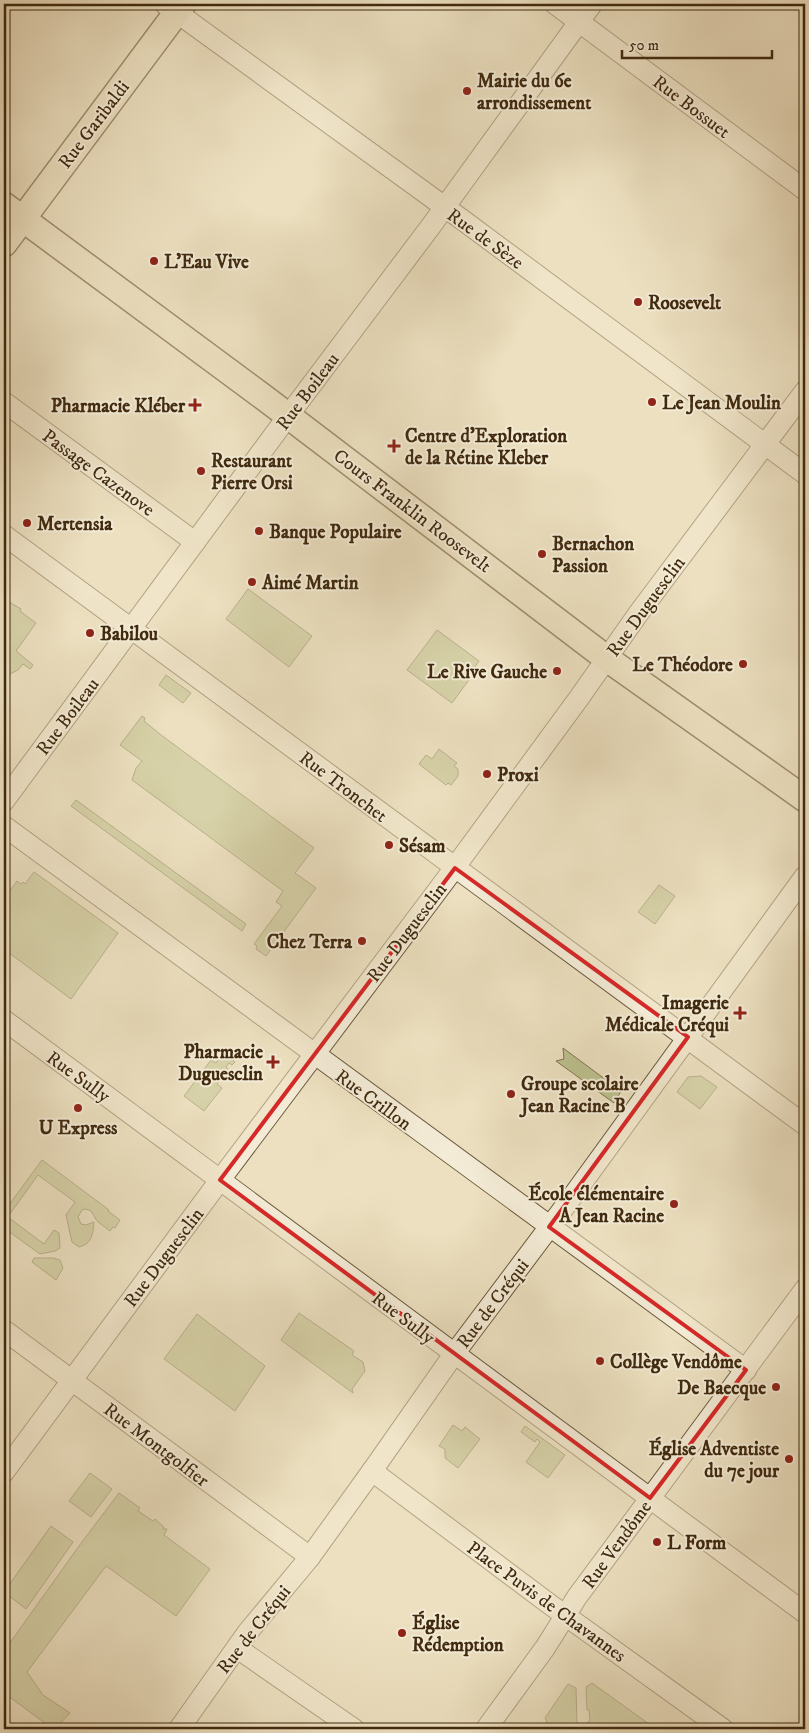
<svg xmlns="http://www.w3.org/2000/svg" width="809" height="1733" font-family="'IM FELL DW Pica',serif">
<rect width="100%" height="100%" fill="#ece0c0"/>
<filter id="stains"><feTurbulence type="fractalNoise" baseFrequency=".004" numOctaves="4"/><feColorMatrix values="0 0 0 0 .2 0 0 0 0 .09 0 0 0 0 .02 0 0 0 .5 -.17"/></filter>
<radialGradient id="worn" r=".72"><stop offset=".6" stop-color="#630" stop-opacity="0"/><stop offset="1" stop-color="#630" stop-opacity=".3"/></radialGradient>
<g fill="#bcc18f" stroke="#7e764f">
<path d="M248 589 312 636 289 667 226 619Z"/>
<path d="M4 599 21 609 20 611 36 623 16 651 33 665 30 669 23 664 18 670 4 677Z"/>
<path d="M437 630 479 661 472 671 474 673 452 703 407 670Z"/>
<path d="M166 675 191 693 183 703 159 685Z"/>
<path d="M142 716 145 718 144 721 161 735 314 848 295 873 316 888 266 956 256 949 257 946 254 944 282 906 276 902 283 891 132 780 136 768 142 761 120 745Z"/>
<path d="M439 749 457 763 454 766 458 769V776L451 785 448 783 446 785 419 764 426 755 432 759Z"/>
<path d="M76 800 246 924 242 931 71 806Z"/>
<path d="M34 872 118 933 71 999 4 949V899L17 881 21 884 23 882 25 884Z"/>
<path d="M659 885 675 896 655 924 638 912Z"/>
<path d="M563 1048 621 1091 614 1103 556 1061 564 1059Z"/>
<path d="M223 1053 235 1062 232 1065 229 1063 226 1067 228 1069 217 1084 222 1088 204 1111 184 1096 211 1060 216 1063Z"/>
<path d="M701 1076 717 1087 700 1109 677 1092 688 1077Z"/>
<path d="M42 1160 109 1210 108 1211 120 1220 115 1228 113 1227 110 1231 97 1221 91 1211 86 1209 82 1210 78 1217 81 1224 86 1225 94 1222C93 1234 92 1244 79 1247L72 1242 66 1215 75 1202 38 1175 4 1222V1208L6 1209Z"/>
<path d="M9 1218 44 1244 54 1230 59 1233 60 1248 55 1251 40 1254 4 1228V1225Z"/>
<path d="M34 1258H53L60 1260 63 1268 56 1280 32 1262Z"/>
<path d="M299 1313 354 1351 352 1355 363 1362 365 1371 352 1389 353 1393 281 1340Z"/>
<path d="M197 1314 265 1366 235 1411 164 1359Z"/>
<path d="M453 1425 462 1431 465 1427 480 1439 458 1468 445 1458V1449L439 1446Z"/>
<path d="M525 1426 565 1455 548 1478 526 1462 540 1442 537 1439 535 1442 521 1432Z"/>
<path d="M90 1473 112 1489 91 1517 69 1501Z"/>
<path d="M119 1493 140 1508 138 1511 153 1521 155 1519 164 1527 163 1529H167L164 1535 210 1569 176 1616 106 1566 27 1672 43 1695 70 1713 55 1729H53L4 1693V1645L7 1647 79 1546Z"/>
<path d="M51 1526 73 1542 26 1609 4 1592Z"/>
<path d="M592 1683 656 1729H589L588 1722 590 1721 589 1710H587L586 1687Z"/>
<path d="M568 1684 576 1688 577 1723H579L580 1729H543L547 1722 545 1718Z"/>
</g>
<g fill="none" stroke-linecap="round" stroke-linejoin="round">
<g stroke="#6b583b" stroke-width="22">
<g id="minor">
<path d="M165 4 460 218 805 474"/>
<path d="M555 4 805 190"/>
<path d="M4 402 195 542"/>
<path d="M4 535 805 1125"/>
<path d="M4 801 288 416 431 226 592 4"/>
<path d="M4 826 746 1370"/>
<path d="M4 1020 805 1613"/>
<path d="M4 1330 310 1557"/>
<path d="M372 1471 548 1603 723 1729"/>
<path d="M4 1472 220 1180 444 882 579 698 638 614 805 391"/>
<path d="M237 1648 354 1729"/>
<path d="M179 1729 247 1633 310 1557 372 1471 454 1354 572 1197 805 876"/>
<path d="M486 1729 545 1648 577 1597 805 1289"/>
</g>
</g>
<g stroke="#402a0f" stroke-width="28">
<g id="major">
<path d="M4 205 266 399 606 658 805 799"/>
<path d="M4 244 183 4"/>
</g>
</g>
<use href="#minor" stroke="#f3ebd6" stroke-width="20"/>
<use href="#major" stroke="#ece0c0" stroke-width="25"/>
</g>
<path d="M0 0H809V1733H0ZM455 868 688 1037 549 1227 746 1370 650 1498 220 1180Z" fill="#ece0c0" fill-opacity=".55" fill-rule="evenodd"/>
<path fill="none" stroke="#d62828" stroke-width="4" stroke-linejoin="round" d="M455 868 688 1037 549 1227 746 1370 650 1498 220 1180Z"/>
<g fill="#8f2418" stroke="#f3ebd6" stroke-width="2">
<circle cx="467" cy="91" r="5"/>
<circle cx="154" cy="261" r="5"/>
<circle cx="638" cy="302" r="5"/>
<circle cx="652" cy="402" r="5"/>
<path d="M192.5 397.5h5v5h5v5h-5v5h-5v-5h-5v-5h5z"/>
<path d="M391.5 438.5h5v5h5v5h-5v5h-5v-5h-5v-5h5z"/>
<circle cx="201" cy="471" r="5"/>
<circle cx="27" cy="523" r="5"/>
<circle cx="259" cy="531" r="5"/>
<circle cx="542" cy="554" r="5"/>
<circle cx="252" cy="582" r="5"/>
<circle cx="90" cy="633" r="5"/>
<circle cx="743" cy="664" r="5"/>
<circle cx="557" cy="671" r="5"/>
<circle cx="487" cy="774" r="5"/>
<circle cx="389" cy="845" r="5"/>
<circle cx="362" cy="941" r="5"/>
<path d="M737.5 1005.5h5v5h5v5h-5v5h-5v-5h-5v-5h5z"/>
<path d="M270.5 1054.5h5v5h5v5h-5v5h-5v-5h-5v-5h5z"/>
<circle cx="511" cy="1094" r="5"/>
<circle cx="78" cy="1108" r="5"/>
<circle cx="674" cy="1204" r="5"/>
<circle cx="600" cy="1361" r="5"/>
<circle cx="776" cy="1387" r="5"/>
<circle cx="789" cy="1459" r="5"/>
<circle cx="657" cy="1542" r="5"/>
<circle cx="402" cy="1633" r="5"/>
</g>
<g text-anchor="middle" stroke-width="4" stroke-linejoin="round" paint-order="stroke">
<g font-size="19" font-weight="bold" fill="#402a0f" stroke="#f3ebd6" text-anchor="start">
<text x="477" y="87">Mairie du 6e<tspan x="477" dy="22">arrondissement</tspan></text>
<text x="164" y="268">L'Eau Vive</text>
<text x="648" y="309">Roosevelt</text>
<text x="662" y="409">Le Jean Moulin</text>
<text x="185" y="412" text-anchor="end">Pharmacie Kléber</text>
<text x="405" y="442">Centre d'Exploration<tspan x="405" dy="22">de la Rétine Kleber</tspan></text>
<text x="211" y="467">Restaurant<tspan x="211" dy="22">Pierre Orsi</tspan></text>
<text x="37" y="530">Mertensia</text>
<text x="269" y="538">Banque Populaire</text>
<text x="552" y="550">Bernachon<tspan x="552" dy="22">Passion</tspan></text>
<text x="262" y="589">Aimé Martin</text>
<text x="100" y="640">Babilou</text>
<text x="733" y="671" text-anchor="end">Le Théodore</text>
<text x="547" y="678" text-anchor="end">Le Rive Gauche</text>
<text x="497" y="781">Proxi</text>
<text x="399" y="852">Sésam</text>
<text x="352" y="948" text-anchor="end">Chez Terra</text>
<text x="729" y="1009" text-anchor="end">Imagerie<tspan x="729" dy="22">Médicale Créqui</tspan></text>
<text x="263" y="1058" text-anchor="end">Pharmacie<tspan x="263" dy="22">Duguesclin</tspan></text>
<text x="521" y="1090">Groupe scolaire<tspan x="521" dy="22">Jean Racine B</tspan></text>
<text x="78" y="1134" text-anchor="middle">U Express</text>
<text x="664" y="1200" text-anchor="end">École élémentaire<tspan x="664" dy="22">A Jean Racine</tspan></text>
<text x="610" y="1368">Collège Vendôme</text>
<text x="766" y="1394" text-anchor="end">De Baecque</text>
<text x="779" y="1455" text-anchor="end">Église Adventiste<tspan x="779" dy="22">du 7e jour</tspan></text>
<text x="667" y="1549">L Form</text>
<text x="412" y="1629">Église<tspan x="412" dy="22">Rédemption</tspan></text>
</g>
<g font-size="19" fill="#402a0f" stroke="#f3ebd6">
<text transform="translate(692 106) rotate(37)" y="7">Rue Bossuet</text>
<text transform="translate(93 124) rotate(-53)" y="7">Rue Garibaldi</text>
<text transform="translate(486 238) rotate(36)" y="7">Rue de Sèze</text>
<text transform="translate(307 391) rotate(-53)" y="7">Rue Boileau</text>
<text transform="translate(99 472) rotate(36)" y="7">Passage Cazenove</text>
<text transform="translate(413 510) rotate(37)" y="7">Cours Franklin Roosevelt</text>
<text transform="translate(645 606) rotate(-54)" y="7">Rue Duguesclin</text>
<text transform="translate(67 716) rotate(-53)" y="7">Rue Boileau</text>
<text transform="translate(344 786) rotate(37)" y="7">Rue Tronchet</text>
<text transform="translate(406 932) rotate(-53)" y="7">Rue Duguesclin</text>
<text transform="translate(79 1076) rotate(36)" y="7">Rue Sully</text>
<text transform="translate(374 1099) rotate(36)" y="7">Rue Crillon</text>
<text transform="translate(163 1257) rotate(-53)" y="7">Rue Duguesclin</text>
<text transform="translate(492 1303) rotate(-53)" y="7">Rue de Créqui</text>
<text transform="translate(404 1317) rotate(37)" y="7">Rue Sully</text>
<text transform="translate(157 1444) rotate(37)" y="7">Rue Montgolfier</text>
<text transform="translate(616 1544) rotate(-54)" y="7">Rue Vendôme</text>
<text transform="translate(547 1601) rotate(36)" y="7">Place Puvis de Chavannes</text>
<text transform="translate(253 1629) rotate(-52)" y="7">Rue de Créqui</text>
</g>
</g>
<rect width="809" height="1733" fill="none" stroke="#ece0c0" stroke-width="20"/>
<rect x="5" y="5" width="799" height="1723" fill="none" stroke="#402a0f" stroke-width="2.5"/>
<rect x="10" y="10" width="789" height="1713" fill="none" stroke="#402a0f"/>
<path d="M622 50v8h150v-8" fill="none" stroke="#402a0f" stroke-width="2.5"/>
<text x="629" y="50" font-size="15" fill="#402a0f" stroke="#f3ebd6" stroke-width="4" paint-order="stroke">50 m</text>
<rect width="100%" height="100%" filter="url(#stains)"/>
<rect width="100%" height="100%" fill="url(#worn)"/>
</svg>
